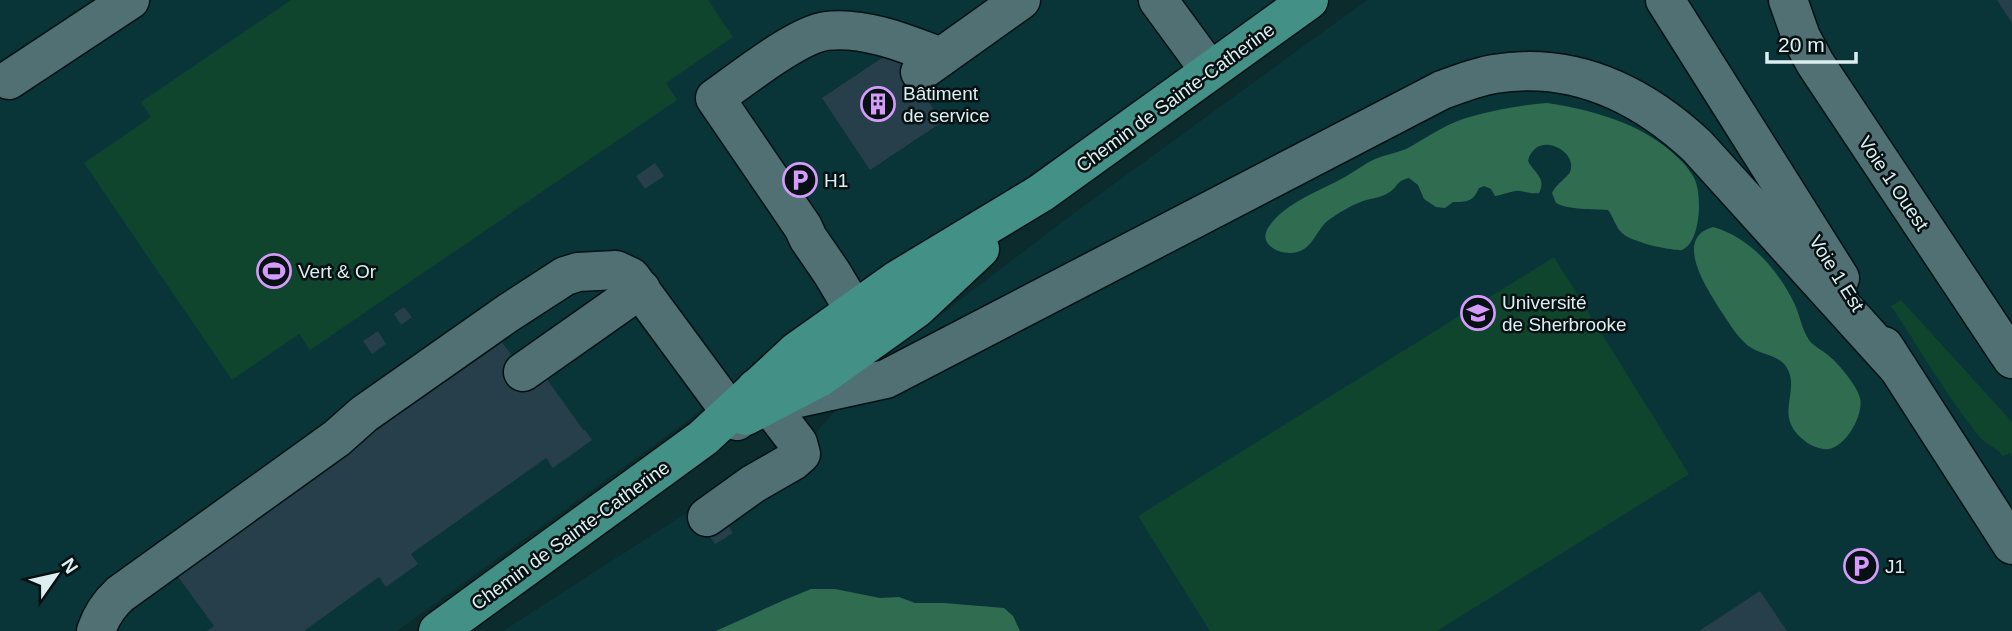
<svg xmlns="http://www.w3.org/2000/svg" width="2012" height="631" font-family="Arial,sans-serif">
<rect width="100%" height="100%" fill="#0c2b2d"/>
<g fill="#093539">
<path d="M0 0H1274L1134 102 770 356 690 419 397 631H0Z"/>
<path d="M1367 0H2012V631H503L767 461 810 438 892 352 1074 213Z"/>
</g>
<g fill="#0f442d">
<path d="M291 0H708L733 37 666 83 677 100 310 350 299 334 232 380 84 163 151 117 141 102Z"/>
<path d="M1554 257 1689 474 1437 631H1210L1138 516Z"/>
<path d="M1901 300 2012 422V456L2010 453 2003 456C1996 447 1986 445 1978 435 1946 395 1920 349 1891 306Z"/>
</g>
<g fill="#306c4f">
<path d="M1547 103C1598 111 1651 126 1686 166 1689 170 1693 175 1695 180 1702 196 1701 242 1682 250 1678 251 1652 246 1646 244 1639 241 1628 239 1622 233 1616 228 1613 216 1608 210 1593 209 1569 210 1556 203L1552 193C1557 183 1566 179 1570 172 1579 151 1536 129 1528 161 1534 173 1547 178 1539 193 1531 194 1528 192 1520 191 1513 190 1504 195 1495 196L1491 189 1484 186 1479 188C1473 202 1467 202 1453 202L1445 208 1436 207 1424 199 1418 185 1409 178C1394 182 1399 187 1388 193 1380 198 1372 198 1363 201 1352 205 1340 212 1330 219 1317 227 1314 248 1297 252 1283 256 1257 246 1268 228 1284 203 1318 192 1343 178 1354 172 1364 164 1375 159 1385 155 1396 153 1406 149 1425 139 1442 126 1463 119 1489 111 1519 105 1547 103Z"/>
<path d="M1713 227C1750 237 1779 271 1795 305 1800 316 1802 330 1809 340 1814 347 1823 350 1829 356 1839 364 1857 386 1860 398 1864 415 1846 446 1829 449 1821 450 1811 446 1805 441 1772 416 1801 392 1787 368 1779 353 1756 356 1743 341 1734 332 1728 321 1721 311 1708 290 1672 238 1713 227Z"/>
<path d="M811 589H835L880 598 899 597 915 603H944L1004 608 1013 616 1020 631H716L782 601Z"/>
</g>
<g fill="#263f4a">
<path d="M1997 0H2012V23Z"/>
<path d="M894 50 942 122 870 170 822 98Z"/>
<path d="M655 163 664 176 645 189 636 176Z"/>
<path d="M404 307 412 317 401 325 394 314Z"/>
<path d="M378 331 386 344 372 354 363 341Z"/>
<path d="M501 341 527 376 538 367 584 431 585 430 592 440 553 468 546 458 411 554 418 564 386 587 379 577 304 631H207L214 626 176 574Z"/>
<path d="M722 516 733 533 715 544 704 528Z"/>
<path d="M1760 591 1787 631H1699L1725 614Z"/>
</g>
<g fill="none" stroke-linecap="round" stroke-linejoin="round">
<g stroke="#001214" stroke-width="41">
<g id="minor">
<path d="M1158 0 1210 71"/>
<path d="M1665 0 1840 278"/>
<path d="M1788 0 1801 37 1815 63 2012 359"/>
<path d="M920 72 1021 0"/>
<path d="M9 80 130 0"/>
<path d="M854 310 832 273 808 238 803 227 715 98C742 79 797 35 826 31 864 26 907 44 941 57"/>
<path d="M1884 346 2012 545"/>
<path d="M523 372 641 289"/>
<path d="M785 401 886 379 1442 90C1459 84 1476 77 1494 74 1573 61 1641 94 1697 146L1898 368"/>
<path d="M707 517 753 484 793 461 801 454 798 443 756 388"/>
<path d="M96 631C101 616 108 605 120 594L337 438 364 414 508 313 565 276 578 272 616 270 631 277 737 421"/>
</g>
</g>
<g stroke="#001214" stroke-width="41">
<g id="major">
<path d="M746 416 819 378 917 308 980 249"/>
<path d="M438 631 703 438 797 351 897 280 1041 193 1309 0"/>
</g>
</g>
<use href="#minor" stroke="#517073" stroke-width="38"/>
<use href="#major" stroke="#439087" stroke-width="38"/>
</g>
<defs>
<g id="building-ring" transform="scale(1.75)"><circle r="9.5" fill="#051112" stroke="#d69bfa" stroke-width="1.5"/><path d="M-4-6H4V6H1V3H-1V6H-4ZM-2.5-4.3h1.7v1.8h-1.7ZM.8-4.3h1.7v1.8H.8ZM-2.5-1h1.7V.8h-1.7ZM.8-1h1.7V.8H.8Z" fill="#d69bfa"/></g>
<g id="parking-ring" transform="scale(1.75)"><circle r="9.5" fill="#051112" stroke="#d69bfa" stroke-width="1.5"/><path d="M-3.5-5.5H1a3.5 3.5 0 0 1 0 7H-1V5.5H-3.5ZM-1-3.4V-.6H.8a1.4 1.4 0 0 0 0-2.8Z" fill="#d69bfa"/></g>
<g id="stadium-ring" transform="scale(1.75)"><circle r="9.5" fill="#051112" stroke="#d69bfa" stroke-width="1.5"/><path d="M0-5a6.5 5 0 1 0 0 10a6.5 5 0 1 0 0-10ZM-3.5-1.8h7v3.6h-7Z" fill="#d69bfa"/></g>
<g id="university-ring" transform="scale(1.75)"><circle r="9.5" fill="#051112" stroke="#d69bfa" stroke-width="1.5"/><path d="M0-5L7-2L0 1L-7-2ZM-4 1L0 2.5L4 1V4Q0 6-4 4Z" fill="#d69bfa"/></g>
</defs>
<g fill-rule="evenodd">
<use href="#building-ring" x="878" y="104"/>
<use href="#parking-ring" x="800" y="180"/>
<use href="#stadium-ring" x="274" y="271"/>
<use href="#university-ring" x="1478" y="313"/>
<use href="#parking-ring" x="1861" y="566"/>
</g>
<g text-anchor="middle" stroke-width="5" stroke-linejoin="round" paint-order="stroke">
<g font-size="19" fill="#ddeef0" stroke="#051112" text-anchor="start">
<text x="903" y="100">Bâtiment<tspan x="903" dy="22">de service</tspan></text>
<text x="824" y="187">H1</text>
<text x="298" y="278">Vert &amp; Or</text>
<text x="1502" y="309">Université<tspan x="1502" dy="22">de Sherbrooke</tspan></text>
<text x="1885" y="573">J1</text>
</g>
<g font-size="19" fill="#ddeef0" stroke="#051112">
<text transform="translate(1175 97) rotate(-36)" y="7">Chemin de Sainte-Catherine</text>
<text transform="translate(1894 183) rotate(56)" y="7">Voie 1 Ouest</text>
<text transform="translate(1837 273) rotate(58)" y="7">Voie 1 Est</text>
<text transform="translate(570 535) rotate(-36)" y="7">Chemin de Sainte-Catherine</text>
</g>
</g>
<g transform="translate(56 575) rotate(56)" stroke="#051112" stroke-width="5" paint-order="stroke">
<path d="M0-5L12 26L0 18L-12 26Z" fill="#ddeef0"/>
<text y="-10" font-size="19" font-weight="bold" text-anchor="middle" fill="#ddeef0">N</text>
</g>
<path d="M1767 52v10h89v-10" fill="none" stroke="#ddeef0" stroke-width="3.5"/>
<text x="1778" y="52" font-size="21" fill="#ddeef0" stroke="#051112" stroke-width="5" paint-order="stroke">20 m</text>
</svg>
